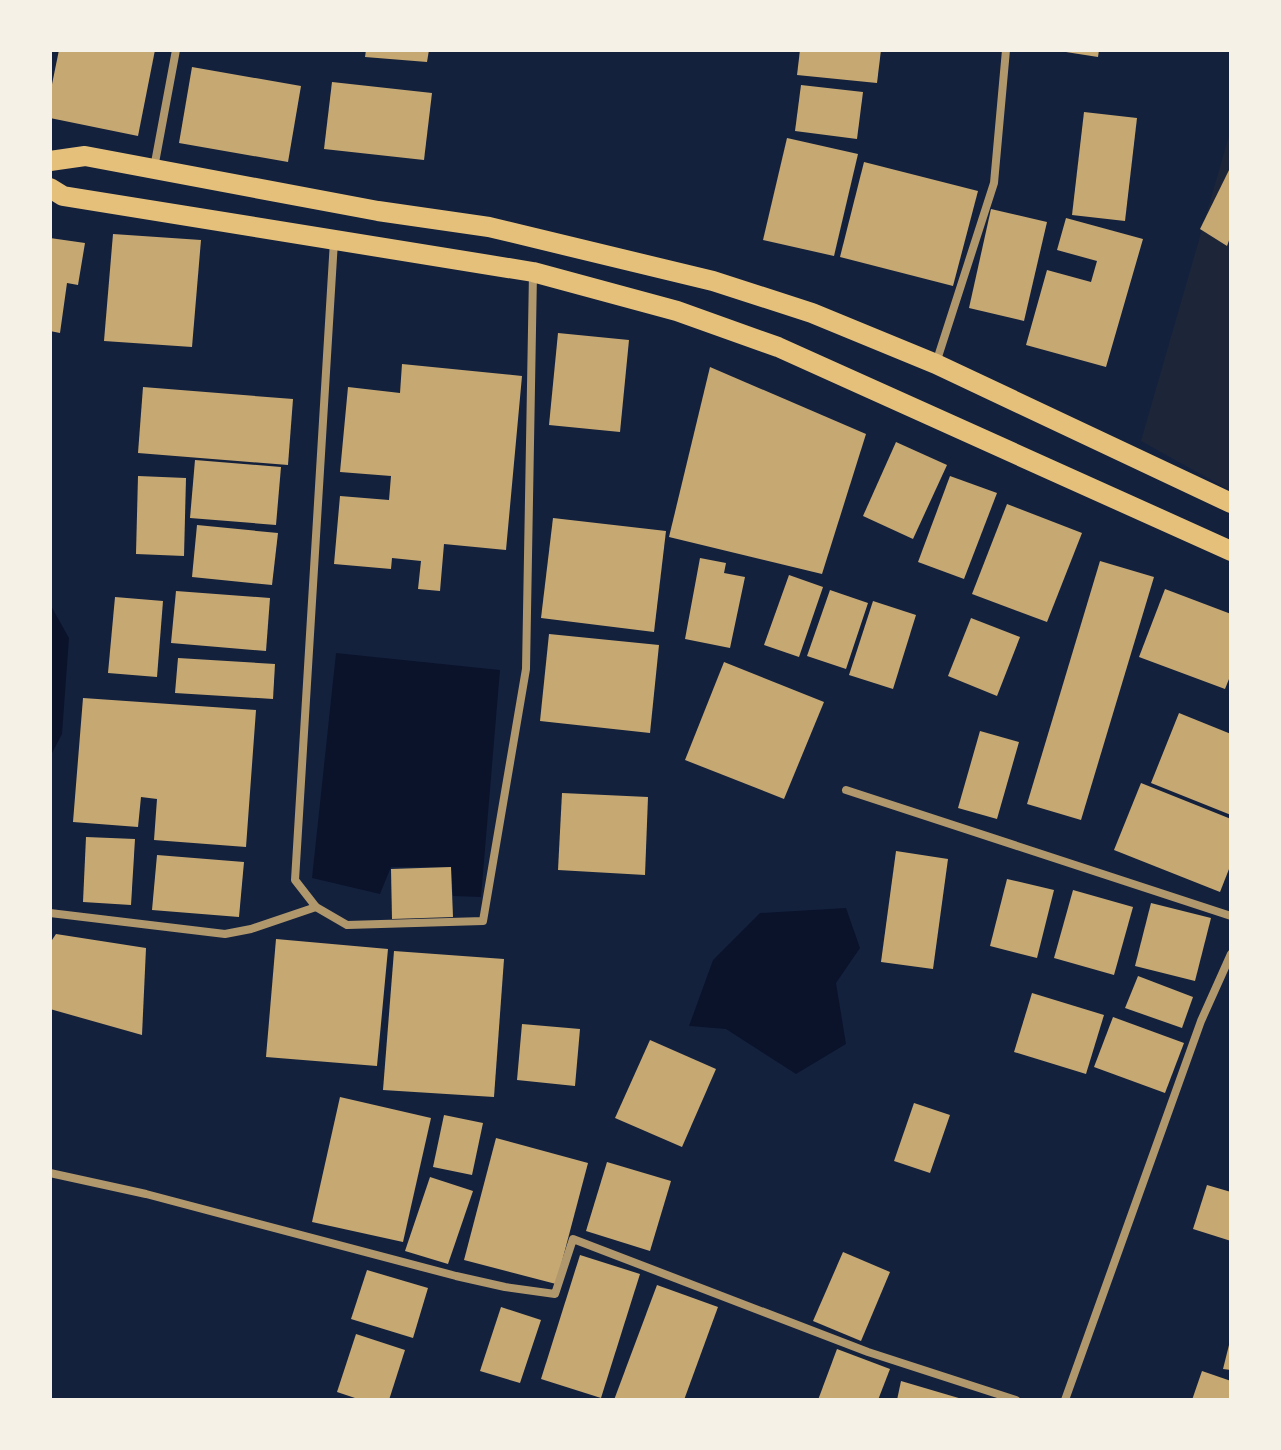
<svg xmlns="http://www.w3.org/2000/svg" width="1281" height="1450" font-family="Jost,sans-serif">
<rect width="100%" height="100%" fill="#14213d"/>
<path fill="#1d2539" d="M1231 129V491L1141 441Z"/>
<g fill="#0b132b">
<path d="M50 604 69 638 62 734 50 757Z"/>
<path d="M336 653 500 670 481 897 453 896 451 867H391L380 894 312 878Z"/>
<path d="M846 908 860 948 836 983 846 1044 796 1074 726 1029 689 1026 713 960 760 913Z"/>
</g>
<g fill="#c6a872">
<path d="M59 50H155L138 136 50 118V94Z"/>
<path d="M366 50H429L427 62 365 57Z"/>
<path d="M800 50H881L877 83 797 75Z"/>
<path d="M1053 50H1099L1098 57Z"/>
<path d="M192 67 301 86 288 162 179 143Z"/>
<path d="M332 82 432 93 424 160 324 149Z"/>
<path d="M801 85 863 92 857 139 795 131Z"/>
<path d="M1084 112 1137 118 1125 221 1072 215Z"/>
<path d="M787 138 858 154 834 256 763 240Z"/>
<path d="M864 162 978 191 953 286 840 257Z"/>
<path d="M1231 166V235L1227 246 1200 229Z"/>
<path d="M991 209 1047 222 1024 321 969 308Z"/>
<path d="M1066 218 1143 239 1106 367 1026 345 1047 270 1091 282 1097 261 1057 250Z"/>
<path d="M113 234 201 240 192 347 104 341Z"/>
<path d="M50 238 85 243 78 285 67 283 60 333 50 331Z"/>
<path d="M558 333 629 340 620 432 549 425Z"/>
<path d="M402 364 522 376 506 550 444 544 440 591 418 589 421 561 392 558 391 569 334 564 340 496 389 500 391 476 340 472 348 387 400 393Z"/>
<path d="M710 367 866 434 822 574 669 537Z"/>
<path d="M143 387 293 399 288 465 138 453Z"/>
<path d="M896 442 947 465 913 539 863 516Z"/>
<path d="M195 460 281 467 276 525 190 518Z"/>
<path d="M138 476 186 478 184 556 136 554Z"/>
<path d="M950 476 997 493 964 579 918 562Z"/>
<path d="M1007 504 1082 533 1047 622 972 594Z"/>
<path d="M553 518 666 531 654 632 541 618Z"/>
<path d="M197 525 278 533 272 585 192 577Z"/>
<path d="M700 558 726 563 724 573 745 577 730 648 685 639Z"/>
<path d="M1100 561 1154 577 1081 820 1027 804Z"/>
<path d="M789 575 823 587 799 657 764 645Z"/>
<path d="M1165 589 1231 614V674L1225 689 1139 657Z"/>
<path d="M830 590 868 603 846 669 807 656Z"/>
<path d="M176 591 270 598 266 651 171 643Z"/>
<path d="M115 597 163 601 157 677 108 673Z"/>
<path d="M873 601 916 615 893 689 849 675Z"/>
<path d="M971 618 1020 637 997 696 948 676Z"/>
<path d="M549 634 659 645 650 733 540 721Z"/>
<path d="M178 658 275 664 273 699 175 693Z"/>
<path d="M724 662 824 702 784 799 685 760Z"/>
<path d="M83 698 256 710 246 847 154 840 157 799 141 797 138 827 73 822Z"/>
<path d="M1179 713 1231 734V815L1151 783Z"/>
<path d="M980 731 1019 742 997 819 958 808Z"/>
<path d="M1141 783 1231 819V864L1220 892 1114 850Z"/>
<path d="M562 793 648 797 645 875 558 870Z"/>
<path d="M86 837 135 839 131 905 83 902Z"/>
<path d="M896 851 948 859 933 969 881 962Z"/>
<path d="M157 855 244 862 239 917 152 910Z"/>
<path d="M451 867 453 917 392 919 391 869Z"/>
<path d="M1007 879 1054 890 1037 958 990 946Z"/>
<path d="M1073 890 1133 907 1114 975 1054 958Z"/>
<path d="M1151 903 1211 918 1195 981 1135 966Z"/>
<path d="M56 934 146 948 142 1035 50 1009V943Z"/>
<path d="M276 939 388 949 377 1066 266 1057Z"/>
<path d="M394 951 504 959 494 1097 383 1090Z"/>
<path d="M1138 976 1193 997 1182 1028 1125 1008Z"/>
<path d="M1032 993 1104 1015 1086 1074 1014 1052Z"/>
<path d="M1113 1017 1184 1043 1165 1093 1094 1067Z"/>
<path d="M522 1024 580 1029 575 1086 517 1080Z"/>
<path d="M650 1040 716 1069 682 1147 615 1118Z"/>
<path d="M340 1097 431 1118 403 1242 312 1222Z"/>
<path d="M914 1103 950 1115 930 1173 894 1161Z"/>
<path d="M444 1115 483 1123 472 1175 433 1167Z"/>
<path d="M496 1138 588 1163 556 1284 464 1260Z"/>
<path d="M607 1162 671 1181 650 1251 586 1231Z"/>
<path d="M430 1177 473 1191 448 1264 405 1251Z"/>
<path d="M1207 1185 1231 1192V1241L1193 1229Z"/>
<path d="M843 1252 890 1272 861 1341 813 1321Z"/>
<path d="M580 1255 640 1274 601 1398 541 1379Z"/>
<path d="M367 1270 428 1288 413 1338 351 1319Z"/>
<path d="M657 1285 718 1307 684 1400H614Z"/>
<path d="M501 1307 541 1320 520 1383 480 1371Z"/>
<path d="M356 1334 405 1350 389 1400H361L337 1392Z"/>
<path d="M1230 1341H1231V1370L1223 1369Z"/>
<path d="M837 1349 890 1369 878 1400H818Z"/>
<path d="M1202 1371 1231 1381V1400H1192Z"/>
<path d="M901 1381 962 1399V1400H897Z"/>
</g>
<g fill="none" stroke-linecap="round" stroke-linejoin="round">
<g stroke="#b1986c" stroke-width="8">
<path d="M154 168 176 50"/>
<path d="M334 241 295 880 316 907 347 925 483 921 526 669 533 273"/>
<path d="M936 363 994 183 1006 50"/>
<path d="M846 790 1231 916"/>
<path d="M50 913 225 934 251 929 316 907"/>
<path d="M50 1173 146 1194 456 1276 505 1287 555 1294 573 1239 868 1352 1016 1400"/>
<path d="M1065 1400 1201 1021 1231 954"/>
</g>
<g stroke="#e5c07b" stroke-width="20">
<path d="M50 161 85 156 378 211 489 227 713 281 812 313 936 364 1231 503"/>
<path d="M50 188 63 196 533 272 677 311 778 347 1231 551"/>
</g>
</g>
<rect width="1281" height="1450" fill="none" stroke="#f6f1e7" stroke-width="104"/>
</svg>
